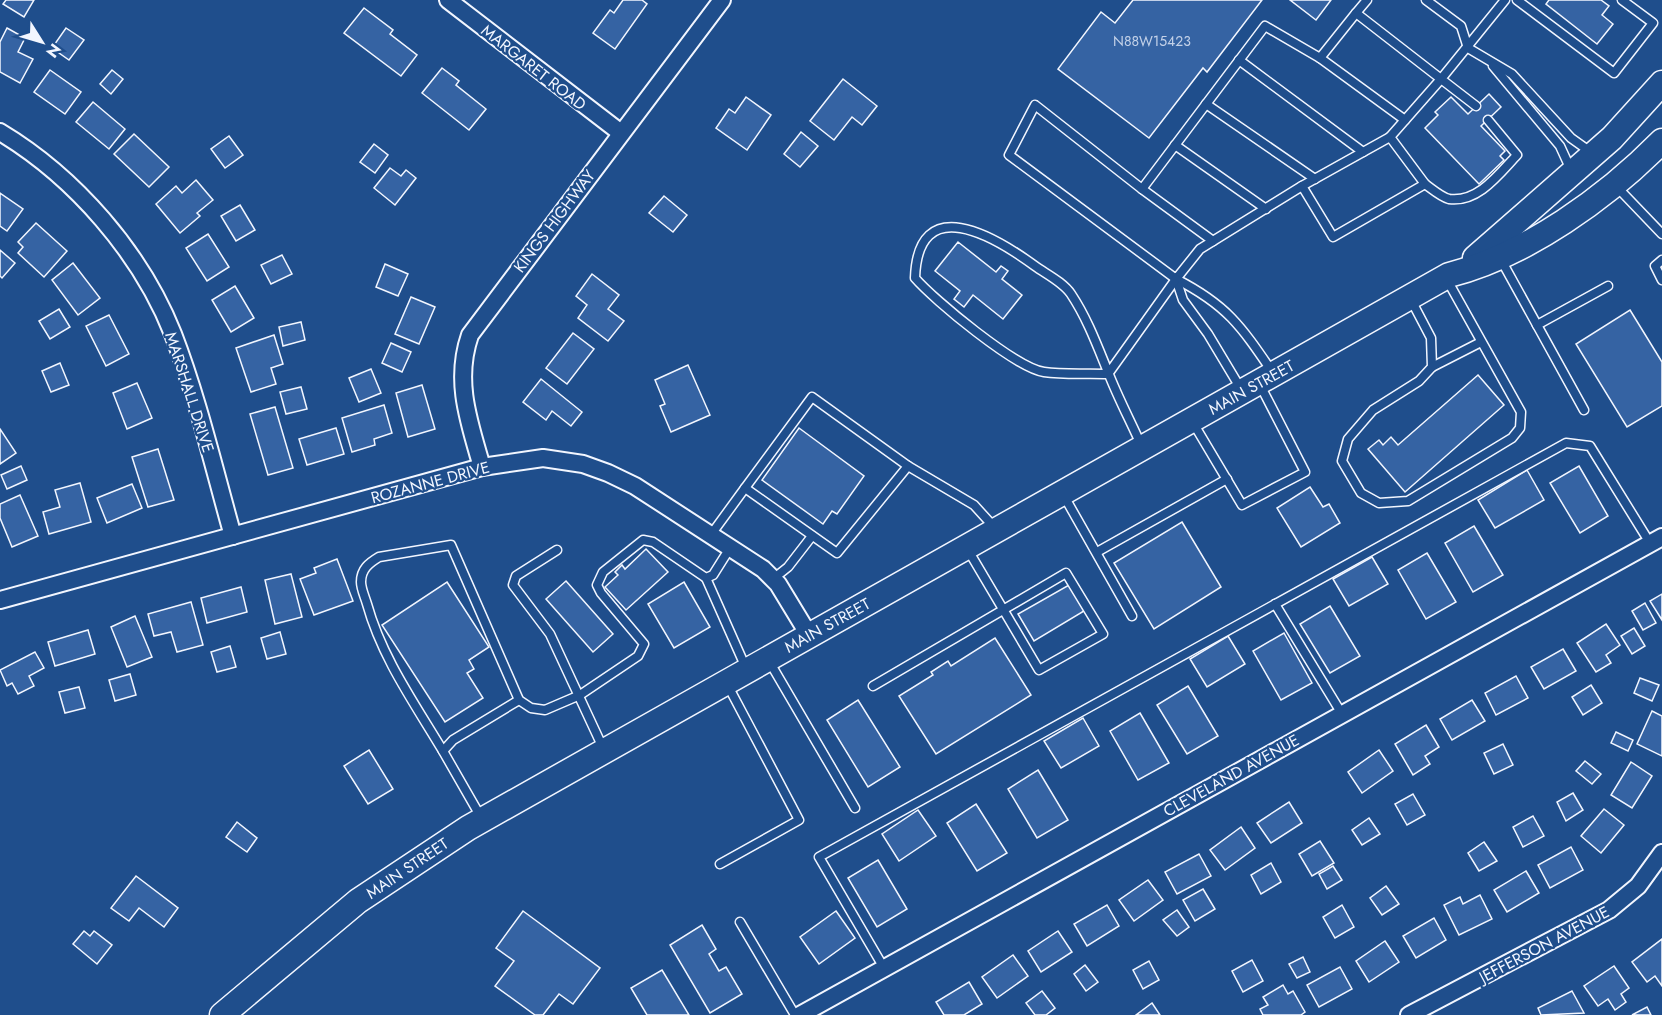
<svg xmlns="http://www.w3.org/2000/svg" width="1662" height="1015" font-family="Jost,sans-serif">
<rect width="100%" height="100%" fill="#1f4e8c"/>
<g fill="#3563a3" stroke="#f2f6ff" stroke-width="1.5">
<path d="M6 0H34L24 17 3 4Z"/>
<path d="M623 0H642L647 4 615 49 593 33 610 10 614 13Z"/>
<path d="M1133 0H1262L1207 72 1203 68 1149 138 1058 69 1101 12 1115 23Z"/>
<path d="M1290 0H1331L1316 20Z"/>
<path d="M1549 0H1601L1609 6 1602 15 1613 24 1597 44 1546 4Z"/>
<path d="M364 8 393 30 390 34 417 55 401 76 344 33Z"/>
<path d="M7 28 25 38 18 52 33 59 20 83 0 72V42Z"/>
<path d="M66 28 84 40 69 60 52 48Z"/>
<path d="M442 68 459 81 456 85 486 109 469 130 422 93Z"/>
<path d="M50 70 81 92 65 114 34 92Z"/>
<path d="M112 70 123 79 111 94 100 84Z"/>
<path d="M843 79 877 106 862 125 852 117 834 140 810 121Z"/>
<path d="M1489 94 1501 107 1481 126 1505 151 1500 156 1504 160 1479 184 1425 128 1438 115 1435 112 1451 97 1468 114Z"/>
<path d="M746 97 771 115 747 150 716 128 729 109 735 113Z"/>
<path d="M93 102 125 129 109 149 76 122Z"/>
<path d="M801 132 818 146 800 167 784 154Z"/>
<path d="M134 134 169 167 149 187 114 154Z"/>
<path d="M229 136 243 155 225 168 211 149Z"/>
<path d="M374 144 388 155 375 173 360 162Z"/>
<path d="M390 168 401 176 406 170 416 178 395 205 374 188Z"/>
<path d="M196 180 213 200 197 213 200 216 180 233 156 204 176 186 182 193Z"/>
<path d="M0 193 23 209 7 231 0 226Z"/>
<path d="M664 196 687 215 673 232 649 213Z"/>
<path d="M240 205 255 230 236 241 221 216Z"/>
<path d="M36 223 67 251 44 277 18 253 23 247 18 242Z"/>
<path d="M208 234 229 267 207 281 186 248Z"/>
<path d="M958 242 996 272 1001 266 1008 271 1002 279 1022 295 1003 319 973 295 964 307 954 299 960 291 935 271Z"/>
<path d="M0 250 15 263 2 278 0 276Z"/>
<path d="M282 255 292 274 271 284 261 265Z"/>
<path d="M73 263 100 298 78 315 52 280Z"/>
<path d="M385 264 408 274 398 296 376 287Z"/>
<path d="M592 274 619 295 608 309 624 321 608 341 578 318 587 305 576 296Z"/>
<path d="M235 286 254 318 231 332 212 300Z"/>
<path d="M411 297 435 307 419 344 395 334Z"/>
<path d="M59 309 70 327 50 339 39 321Z"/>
<path d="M1630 310 1662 362V406L1627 427 1576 344Z"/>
<path d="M109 315 129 354 106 366 86 326Z"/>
<path d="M301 322 305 340 283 346 279 327Z"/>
<path d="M573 333 594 349 567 384 546 368Z"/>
<path d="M274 335 283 364 271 368 276 384 251 392 236 348Z"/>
<path d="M391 343 411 352 402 372 382 363Z"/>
<path d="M60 363 69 385 51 392 42 371Z"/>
<path d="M688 365 710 415 671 432 660 406 665 404 655 380Z"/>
<path d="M371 369 381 393 359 402 349 378Z"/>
<path d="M1478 375 1504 405 1405 492 1368 449 1379 440 1383 445 1391 437 1398 445Z"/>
<path d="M541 379 582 412 571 426 552 411 546 420 523 402Z"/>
<path d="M137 383 152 418 127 429 113 393Z"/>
<path d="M422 385 435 429 408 437 396 393Z"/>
<path d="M301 387 307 409 286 414 280 392Z"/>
<path d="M384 405 392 433 374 439 375 445 352 452 342 418Z"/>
<path d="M275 407 293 468 268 475 250 414Z"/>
<path d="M336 428 344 454 307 465 299 439Z"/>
<path d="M799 428 864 476 837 514 832 511 823 524 762 480Z"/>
<path d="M0 429 16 453 0 464Z"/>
<path d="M158 449 174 500 148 507 132 457Z"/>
<path d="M21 466 27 480 7 489 1 475Z"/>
<path d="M1579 466 1608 516 1580 533 1550 483Z"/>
<path d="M1527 470 1544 500 1495 528 1478 500Z"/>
<path d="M80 483 91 522 49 534 43 512 60 507 55 490Z"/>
<path d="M132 484 142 508 107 523 97 498Z"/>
<path d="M1310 487 1323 507 1329 504 1340 523 1301 547 1277 508Z"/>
<path d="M20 495 38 536 12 547 0 518V504Z"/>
<path d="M1182 522 1221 587 1154 629 1114 563Z"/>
<path d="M1474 526 1503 575 1473 592 1445 543Z"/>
<path d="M646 549 668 572 626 610 605 587 618 575 615 572 622 565 625 569Z"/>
<path d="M1427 553 1456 602 1426 619 1398 570Z"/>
<path d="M1372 557 1388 584 1349 606 1333 579Z"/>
<path d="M337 559 353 601 314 615 300 579 316 573 314 568Z"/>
<path d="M291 574 302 617 275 624 265 580Z"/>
<path d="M566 581 613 634 593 652 546 599Z"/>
<path d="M447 582 489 647 469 660 474 669 467 673 483 698 445 722 382 625Z"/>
<path d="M684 582 710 627 674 648 648 604Z"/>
<path d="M1069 585 1084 611 1034 641 1018 614Z"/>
<path d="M241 587 247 612 207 623 201 598Z"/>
<path d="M1662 594V620L1650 601Z"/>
<path d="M191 602 203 645 177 652 171 632 154 636 148 614Z"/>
<path d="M1645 603 1656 623 1643 630 1632 611Z"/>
<path d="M1330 606 1360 656 1330 673 1300 624Z"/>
<path d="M135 616 152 657 127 667 111 627Z"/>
<path d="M1606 624 1620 645 1606 655 1611 663 1596 672 1577 643Z"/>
<path d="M1634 628 1645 646 1632 654 1621 636Z"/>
<path d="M88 630 95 654 55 666 48 642Z"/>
<path d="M280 632 286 654 267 659 261 638Z"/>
<path d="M1284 633 1312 683 1281 700 1253 651Z"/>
<path d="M1228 636 1245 664 1207 687 1190 659Z"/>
<path d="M995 638 1031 695 936 754 899 696 933 675 931 672 948 661 951 666Z"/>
<path d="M230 646 236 667 217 672 211 652Z"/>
<path d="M1563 649 1576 671 1544 689 1531 667Z"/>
<path d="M35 652 44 668 29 676 34 686 18 694 12 683 7 686 0 670Z"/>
<path d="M130 674 136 695 115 701 109 680Z"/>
<path d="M1516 676 1528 698 1496 715 1485 693Z"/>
<path d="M1640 678 1659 685 1652 701 1634 693Z"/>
<path d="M1591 685 1602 703 1583 715 1572 697Z"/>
<path d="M1188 686 1218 736 1187 754 1157 705Z"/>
<path d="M79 687 85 708 65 713 59 692Z"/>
<path d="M858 700 900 767 868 787 827 720Z"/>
<path d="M1472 700 1485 721 1452 740 1440 719Z"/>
<path d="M1652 711 1662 716V756L1637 744Z"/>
<path d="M1140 713 1169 763 1138 780 1110 731Z"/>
<path d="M1083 718 1099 746 1061 768 1044 741Z"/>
<path d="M1426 725 1439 747 1425 756 1430 764 1413 775 1395 744Z"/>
<path d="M1616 732 1633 740 1628 751 1611 743Z"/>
<path d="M1503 744 1513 765 1494 774 1484 753Z"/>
<path d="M369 750 393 789 368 804 344 766Z"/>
<path d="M1379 750 1393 771 1362 793 1348 772Z"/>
<path d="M1585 761 1601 774 1592 784 1576 771Z"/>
<path d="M1631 762 1652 776 1632 808 1611 795Z"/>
<path d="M1038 770 1068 820 1037 838 1008 789Z"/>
<path d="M1573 793 1583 810 1566 821 1557 802Z"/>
<path d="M1413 794 1425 815 1407 825 1395 804Z"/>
<path d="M1289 802 1302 823 1271 843 1257 823Z"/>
<path d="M976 804 1007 853 977 871 947 823Z"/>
<path d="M1604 809 1624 825 1601 853 1581 836Z"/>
<path d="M918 810 936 836 899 861 882 834Z"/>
<path d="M1533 816 1544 836 1523 847 1513 827Z"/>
<path d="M1369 818 1380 834 1362 845 1352 830Z"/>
<path d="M237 822 257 838 247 852 226 837Z"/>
<path d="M1241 827 1255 848 1225 870 1210 850Z"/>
<path d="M1320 841 1334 863 1312 876 1299 854Z"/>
<path d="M1484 842 1497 861 1479 871 1468 853Z"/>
<path d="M1571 847 1583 870 1550 888 1538 865Z"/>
<path d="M1199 854 1211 876 1177 894 1165 872Z"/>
<path d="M878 860 907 909 877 927 848 878Z"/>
<path d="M1271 863 1281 882 1261 894 1251 875Z"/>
<path d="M1333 866 1342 880 1327 889 1319 874Z"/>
<path d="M1526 871 1539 893 1507 912 1494 890Z"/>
<path d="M136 876 178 908 164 927 139 908 129 921 111 908Z"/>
<path d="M1148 880 1163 900 1134 921 1119 900Z"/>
<path d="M1386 886 1399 904 1382 915 1370 898Z"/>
<path d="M1203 889 1215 909 1195 921 1183 900Z"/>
<path d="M1480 895 1492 919 1459 935 1444 905 1460 897 1463 904Z"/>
<path d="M1107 905 1119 926 1087 946 1074 924Z"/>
<path d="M1342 905 1354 927 1335 938 1323 917Z"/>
<path d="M1177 910 1189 927 1177 936 1163 920Z"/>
<path d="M523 911 600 968 573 1004 559 994 543 1015H535L495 986 514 961 496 948Z"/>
<path d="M836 911 855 938 819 964 800 937Z"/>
<path d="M1434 918 1446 940 1416 958 1403 936Z"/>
<path d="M702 925 716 949 709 954 719 971 726 967 742 994 710 1013 670 945Z"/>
<path d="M84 931 90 936 94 931 112 945 97 964 73 944Z"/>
<path d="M1058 931 1072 952 1041 972 1028 951Z"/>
<path d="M1662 939V986L1655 976 1647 982 1632 962Z"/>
<path d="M1385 941 1399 962 1369 982 1356 961Z"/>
<path d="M1013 955 1028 976 997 998 982 977Z"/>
<path d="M1303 957 1310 972 1297 978 1289 964Z"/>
<path d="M1252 960 1263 981 1243 992 1232 971Z"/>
<path d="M1149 961 1159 980 1143 989 1133 970Z"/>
<path d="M1085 965 1098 982 1086 991 1074 974Z"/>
<path d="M1614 966 1629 988 1621 994 1626 1002 1615 1010 1608 999 1598 1006 1584 986Z"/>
<path d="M1340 967 1352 989 1319 1007 1307 985Z"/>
<path d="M662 970 689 1015H647L631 988Z"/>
<path d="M969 982 982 1004 964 1015H944L936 1002Z"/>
<path d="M1283 985 1288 994 1293 991 1305 1012 1301 1015H1263L1260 1009 1268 1005 1263 997Z"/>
<path d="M1042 991 1055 1008 1046 1015H1035L1026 1003Z"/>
<path d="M1572 991 1584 1013 1541 1015 1538 1008Z"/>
<path d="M1152 1003 1160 1015H1136Z"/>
<path d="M1647 1007 1651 1015H1632Z"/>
</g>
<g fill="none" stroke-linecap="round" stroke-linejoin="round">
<g stroke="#f2f6ff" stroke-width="11">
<g id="lane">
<path d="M1426 0 1461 26 1468 48 1512 74 1571 138 1592 153"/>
<path d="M1517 0 1614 73 1653 23 1622 0"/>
<path d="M1356 13 1367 0"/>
<path d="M1320 58 1405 120"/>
<path d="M1239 60 1363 152 1390 137"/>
<path d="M1493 66 1560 146 1571 170"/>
<path d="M1206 104 1315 179"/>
<path d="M1476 106 1441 79 1390 137 1425 184 1333 237 1302 186 1200 249 1176 279 1009 155 1035 105 1142 189 1265 26 1320 58 1356 13 1441 79 1505 0"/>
<path d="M1175 145 1266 209"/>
<path d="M1425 184C1432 189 1441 197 1449 199 1478 203 1499 174 1517 155L1488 120"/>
<path d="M1302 186 1363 152"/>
<path d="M1616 186 1662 234"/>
<path d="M1142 189 1213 241"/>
<path d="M1500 258 1584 410"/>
<path d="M1662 260 1655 266 1662 280"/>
<path d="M1176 279C1227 305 1241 326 1273 373"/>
<path d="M1176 279 1183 300 1208 334 1241 389"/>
<path d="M1410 298 1431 338 1432 367 1419 381 1373 410 1348 439 1342 461 1361 493 1379 503 1408 501 1512 438 1520 428 1521 412 1446 278"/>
<path d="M1537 325 1608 286"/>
<path d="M1432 367 1481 342"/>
<path d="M1192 421 1242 505 1305 472 1259 383"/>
<path d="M1142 447C1131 422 1118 398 1108 372 1097 345 1087 318 1071 294 1063 282 1046 274 1035 266 994 236 918 191 915 278 934 300 1016 368 1044 372 1064 375 1088 373 1108 374L1176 279"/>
<path d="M745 488 812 397 908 466"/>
<path d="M1064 496 1132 616"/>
<path d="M710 536 745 488 837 553 908 466 974 505 994 527"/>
<path d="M557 550 516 576 513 585 550 634 604 750"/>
<path d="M1097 552 1227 479"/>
<path d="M706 578 746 668"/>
<path d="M773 579 788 567 812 536"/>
<path d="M1275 604 1342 714"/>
<path d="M769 661 855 808"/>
<path d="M873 686 1066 573 1103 634 1039 670 968 550"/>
<path d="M443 751C415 704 382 658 367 604 365 597 361 589 361 582 361 569 369 563 379 557L451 545 519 700 531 708 545 710 580 695 638 656 644 644 601 593 597 585 603 572 643 540 653 542 706 578 713 575 730 548"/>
<path d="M482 819 443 751 453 740 519 700"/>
<path d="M720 864 799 820 727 684"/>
<path d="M740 922 795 1015"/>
<path d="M884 968 819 857 1566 443 1590 446 1650 543"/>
</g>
</g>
<g stroke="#f2f6ff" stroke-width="20">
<g id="street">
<path d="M448 0 621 133"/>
<path d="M0 132C75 177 141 253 173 334 198 399 214 469 233 536"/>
<path d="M482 467C469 422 454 381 470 335L722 0"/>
<path d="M0 600 482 467 543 458 583 464 608 473 635 486 763 569 778 584 809 635"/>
<path d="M800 1015 1662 537"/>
<path d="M1409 1015 1609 910 1638 886 1662 853"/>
</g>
</g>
<g stroke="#f2f6ff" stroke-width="27">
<g id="secondary">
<path d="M1475 258 1612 138 1662 83"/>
<path d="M222 1015 358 901 468 828 1449 275C1527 255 1607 197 1662 141"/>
</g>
</g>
<use href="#lane" stroke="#1f4e8c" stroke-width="8"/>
<use href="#street" stroke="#1f4e8c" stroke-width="16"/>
<use href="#secondary" stroke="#1f4e8c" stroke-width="24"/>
</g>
<g text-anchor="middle" stroke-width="4.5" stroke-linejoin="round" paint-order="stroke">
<g font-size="14" fill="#c3d1e8">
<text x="1152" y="46">N88W15423</text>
</g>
<g font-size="16" fill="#f2f6ff" stroke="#1f4e8c">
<text transform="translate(534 67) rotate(38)" y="6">MARGARET ROAD</text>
<text transform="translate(554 221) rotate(-53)" y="6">KINGS HIGHWAY</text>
<text transform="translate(1251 387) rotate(-29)" y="6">MAIN STREET</text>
<text transform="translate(190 392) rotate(72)" y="6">MARSHALL DRIVE</text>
<text transform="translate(430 482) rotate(-15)" y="6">ROZANNE DRIVE</text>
<text transform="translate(827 625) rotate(-29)" y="6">MAIN STREET</text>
<text transform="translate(1231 775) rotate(-29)" y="6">CLEVELAND AVENUE</text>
<text transform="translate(407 868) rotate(-34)" y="6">MAIN STREET</text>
<text transform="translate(1544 944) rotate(-28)" y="6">JEFFERSON AVENUE</text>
</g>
</g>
<g transform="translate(42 42) rotate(127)" stroke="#1f4e8c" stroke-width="4.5" paint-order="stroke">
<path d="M0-4.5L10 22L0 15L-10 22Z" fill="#f2f6ff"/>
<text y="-9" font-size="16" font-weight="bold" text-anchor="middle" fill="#f2f6ff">N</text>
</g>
</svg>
